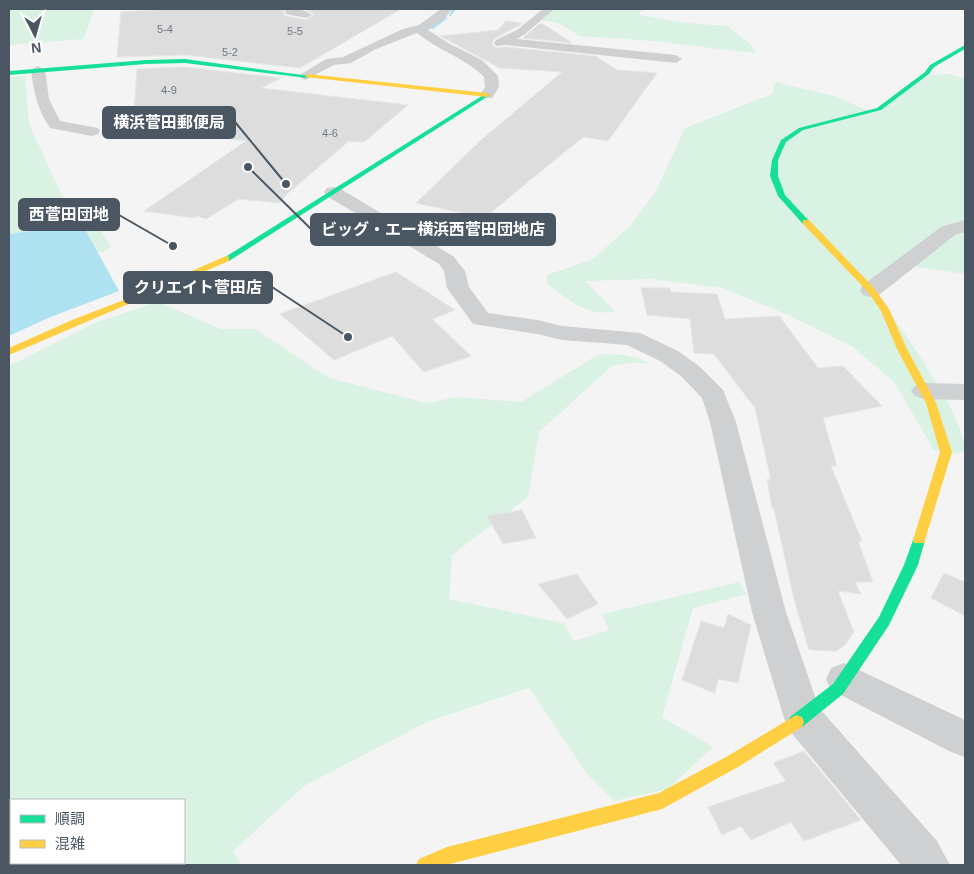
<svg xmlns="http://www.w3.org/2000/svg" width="974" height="874" font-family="Arial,'Noto Sans JP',sans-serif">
<rect width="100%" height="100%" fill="#f4f4f4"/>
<g fill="#d9f2e3" fill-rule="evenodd">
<path d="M9 9H94L84 39 9 45Z"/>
<path d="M552 9H645L639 13 640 15 687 23 727 26 747 41 756 51 754 53 653 41 580 36 560 24 542 20Z"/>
<path d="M951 74 963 78 965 74V274L911 266 875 291C897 324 965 414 965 450L956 454 934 450 894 382 853 347 790 316 723 288 650 279 585 281 615 311C587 318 569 299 547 284V275L593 259 630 226 656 191 685 128 772 94 775 82 834 96 873 113 930 75Z"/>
<path d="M25 76 29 124 64 200 82 202 111 247 103 252H98L82 224 9 234V77Z"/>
<path d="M157 302 221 329H255L329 378 427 403 457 397 521 402 599 354 623 355 641 359 648 363H629L612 366 539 432 528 497 452 555 449 599 563 623 574 641 609 630 602 614 739 582 747 594 693 608 662 717 713 747 668 789 614 801 588 775 529 688 427 722 304 786 233 851 241 865H9V366L97 322ZM11 800H184V863H11Z"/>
</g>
<path fill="#aee2f0" d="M82 224 119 291 48 318 9 336V234Z"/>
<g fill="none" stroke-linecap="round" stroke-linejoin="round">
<g fill="#aee2f0" fill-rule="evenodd">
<path d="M452 9H456L451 16H449Z"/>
<path d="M445 17 448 18 433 29H431V27Z"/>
</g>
</g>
<g fill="#ddddde" stroke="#e5e6e7">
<path d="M168 9H285L283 13 286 16 306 20 314 14 304 9H401L300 68 185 55 117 57 121 12Z"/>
<path d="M506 21 523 23 494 39 492 44 496 48 506 47 595 56 617 70 657 73 608 141 583 137 484 218 416 203 480 141 562 72 500 68 440 36 498 30Z"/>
<path d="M539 24H543L572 43 523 38Z"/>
<path d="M185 67 281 78 261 88 408 105 364 142 349 141 286 195 280 203 239 199 206 219 197 216 194 218 144 211 246 141 133 127 137 69Z"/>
<path d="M396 272 455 310 432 319 471 356 424 372 392 336 334 360 280 314Z"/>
<path d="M641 288H670L671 292 717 294 725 319 779 316 818 368 843 366 882 406 823 418 837 466H831L862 541H858L873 582H855L861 594 838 591 854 632 845 645 836 651 809 650 794 599 774 509 772 508 767 479 771 480 755 408 714 354 694 353 690 319 647 315Z"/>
<path d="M522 510 536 538 503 544 487 516Z"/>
<path d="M944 573 965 582V616L931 598Z"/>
<path d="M577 574 598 604 567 619 538 584Z"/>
<path d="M728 614 751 625 738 683 718 679 715 693 682 680 701 621 724 628Z"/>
<path d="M804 751 861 820 804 841 791 822 751 840 741 826 722 835 708 807 786 781 773 763Z"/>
</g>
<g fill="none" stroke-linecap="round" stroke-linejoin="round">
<g fill="#ced0d2" fill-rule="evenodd">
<path d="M287 9C294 9 305 9 312 15L306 18 286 14 285 12Z"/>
<path d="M441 9H452L445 18 428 30 448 43 482 60 498 76 499 87 492 98H482L480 95 485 87 484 77C465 58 438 50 417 33L376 49 351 63 334 65 305 80 298 76 326 59 343 57 403 29 419 25Z"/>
<path d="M543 9H554L525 34 517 39 676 55 682 59 676 63 506 45 496 46 494 43 496 40 517 30Z"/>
<path d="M38 66 45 70 49 99 60 121 98 128 100 131 98 134 92 136 50 128C37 109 34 92 31 70Z"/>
<path d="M333 187 339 188 453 256 465 271 469 287 488 313 537 320 562 326 640 333 678 351 699 366 723 390 736 422 786 612 819 708 937 841 950 865H901L789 730 784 718 752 612 710 422 702 398 681 376 660 361 627 345 562 340 537 334 473 324 447 288 444 271 439 264 327 196 324 192 327 188Z"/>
<path d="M965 220V232L955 235 879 295 871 297 863 295 860 290 863 285 941 227Z"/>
<path d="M924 383 965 384V400L924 399 915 396 911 391 915 386Z"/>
<path d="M844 663 965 720V757L951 752 831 690 826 679 831 668Z"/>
</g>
<g fill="#16e098" fill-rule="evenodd">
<path d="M965 45V49L934 67 929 74 881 110 803 130 786 142 778 160V176L785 195 810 222 803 224 778 196 770 176 772 160 781 140 799 128 877 108 925 72 930 65Z"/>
<path d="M185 59 310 76 307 78 185 63 146 64 9 75V71L146 60Z"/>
<path d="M485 94 490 95 229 261H223L222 259Z"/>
<path d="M919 535 924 537 925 540 918 565 889 625 843 694 802 727 796 729 790 727 788 722 790 717 833 684 879 617 904 565 913 540 914 537Z"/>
</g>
<g fill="#ffcf43" fill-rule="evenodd">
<path d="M307 74 487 93 490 95 487 97 305 77Z"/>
<path d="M803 220H809L874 288 889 309 907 349 936 403 952 452 924 543H914L913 540 940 452 926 403 897 349 881 311 868 292 803 224Z"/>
<path d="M226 256 229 257V261L9 355V348L72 320 134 296Z"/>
<path d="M796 715 802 717 804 722 802 727 738 767 662 809 446 865H416L419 859 447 847 659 793 726 757Z"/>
</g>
</g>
<g text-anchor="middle" stroke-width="4" stroke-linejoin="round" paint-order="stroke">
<g font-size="11" fill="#707881">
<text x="165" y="33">5-4</text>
<text x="295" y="35">5-5</text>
<text x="230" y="56">5-2</text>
<text x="169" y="94">4-9</text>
<text x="330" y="137">4-6</text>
</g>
</g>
<path fill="none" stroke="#4a5661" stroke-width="2" d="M286 184L235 122M173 246L119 215M248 167L311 229M348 337L272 287"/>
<g fill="#4a5661" stroke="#fff" stroke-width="2">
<circle cx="286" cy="184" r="5"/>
<circle cx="173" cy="246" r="5"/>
<circle cx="248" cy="167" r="5"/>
<circle cx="348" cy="337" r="5"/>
</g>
<g fill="#4a5661" stroke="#4a5661" stroke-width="2">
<rect x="103" y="107" width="132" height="31" rx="5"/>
<rect x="19" y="199" width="100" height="31" rx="5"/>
<rect x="311" y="214" width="244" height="31" rx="5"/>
<rect x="124" y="272" width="148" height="31" rx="5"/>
</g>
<g font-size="16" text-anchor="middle" font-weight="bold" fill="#fff">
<text x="169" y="128">横浜菅田郵便局</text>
<text x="69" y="220">西菅田団地</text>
<text x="433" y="235">ビッグ・エー横浜西菅田団地店</text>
<text x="198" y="293">クリエイト菅田店</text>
</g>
<rect width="974" height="874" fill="none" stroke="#4a5661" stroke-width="20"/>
<rect x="10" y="799" width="175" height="65" fill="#ffffff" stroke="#b7bbc0"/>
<rect x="20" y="815" width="25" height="8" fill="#16e098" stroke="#b7bbc0"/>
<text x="55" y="824" font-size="15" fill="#4a5661">順調</text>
<rect x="20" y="840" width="25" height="8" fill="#ffcf43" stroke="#b7bbc0"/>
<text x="55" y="849" font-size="15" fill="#4a5661">混雑</text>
<g transform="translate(35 35) rotate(174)" stroke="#ffffff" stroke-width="4" paint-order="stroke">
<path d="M0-4L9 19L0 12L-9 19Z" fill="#4a5661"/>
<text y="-8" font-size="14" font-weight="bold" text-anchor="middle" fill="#4a5661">N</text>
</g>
</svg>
